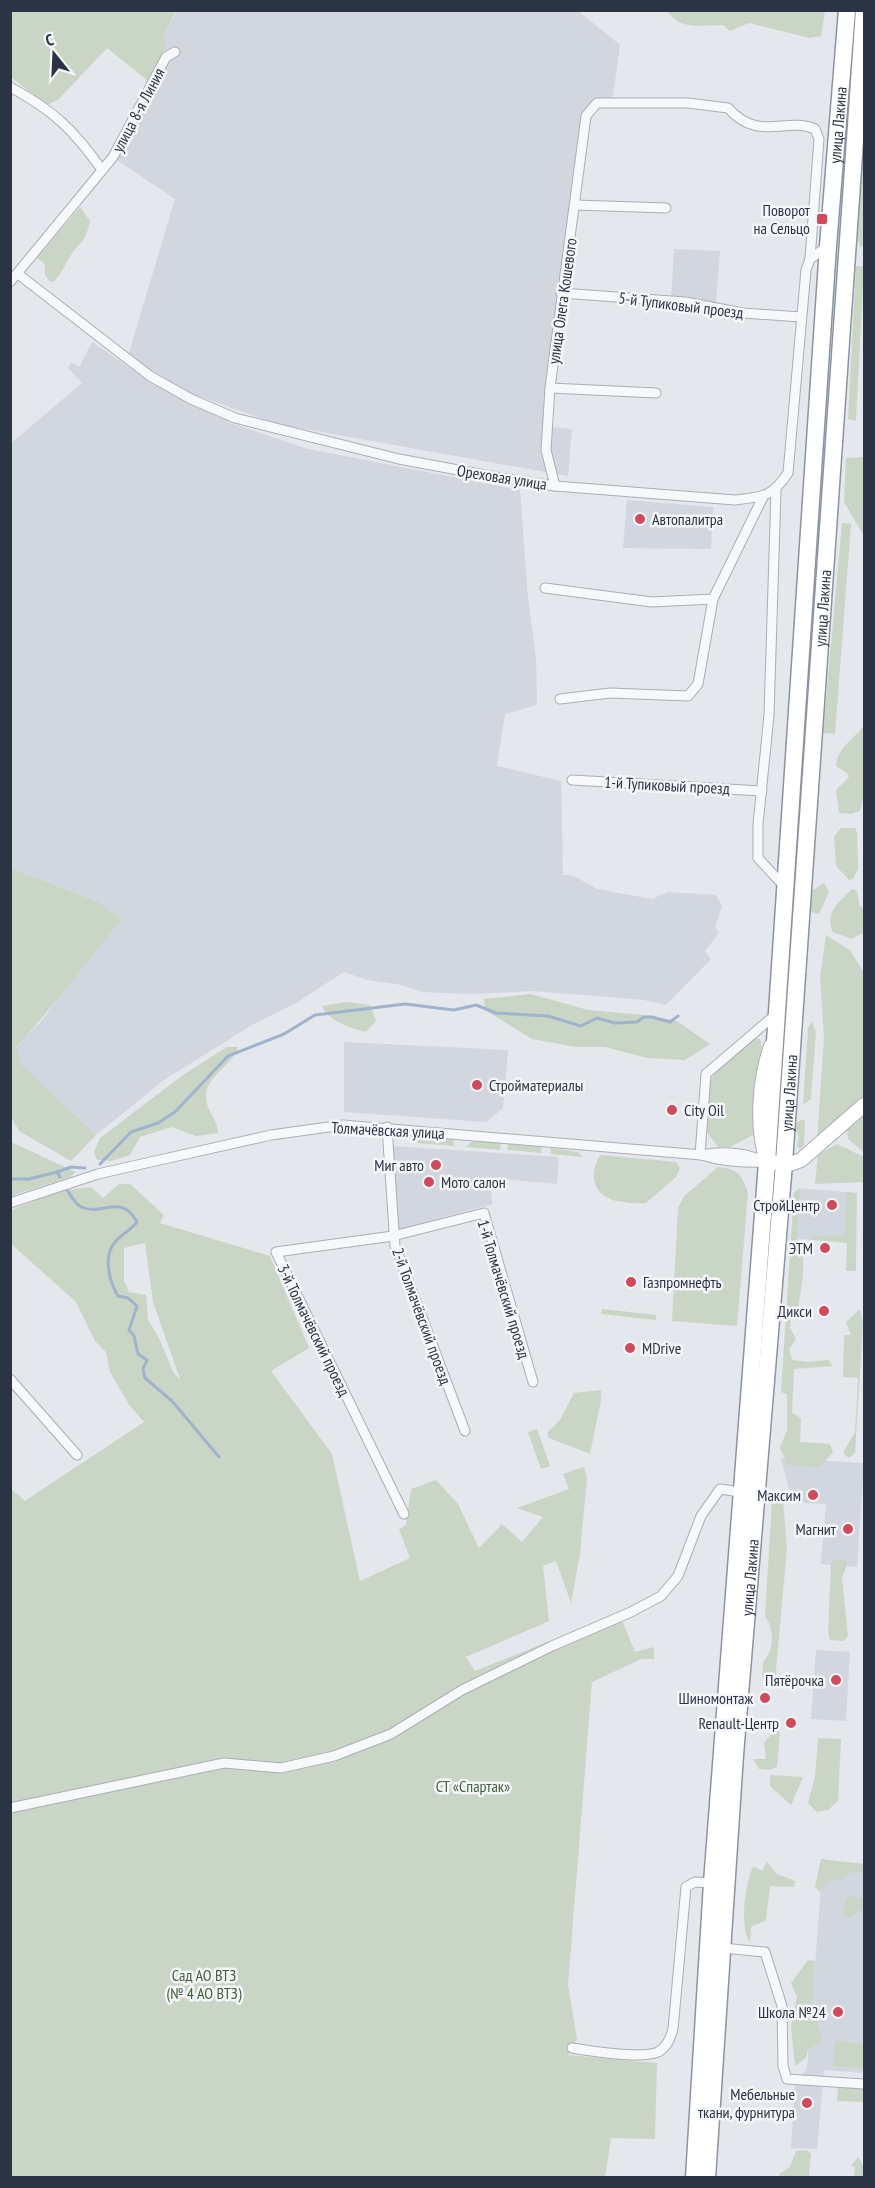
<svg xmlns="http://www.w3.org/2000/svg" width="875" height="2188" font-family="'PT Sans Narrow',sans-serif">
<rect width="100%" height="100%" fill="#e4e7ec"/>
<g fill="#d2d6de">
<path d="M577 10 620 45 613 96 590 118 553 392 552 427 572 429 568 476 277 424 190 393 128 356 175 199 114 158 152 84 164 36 177 11Z"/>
<path d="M674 249 720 251 716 303 671 300Z"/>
<path d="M92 342 129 367 231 423 308 449 520 490 528 598 536 658 537 705 505 714 497 766 561 781 563 875 574 876 597 889 652 899 668 892 716 895 722 906 715 927 719 933 705 951 711 959 666 1005 644 1000 533 991 472 994 423 992 397 984 367 980 344 972 296 1003 252 1025 164 1080 96 1135 21 1064 16 1047 44 1018 78 970 96 901 11 868 10 444 82 383 68 368 72 362 79 367Z"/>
<path d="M627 500 713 507 711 549 623 548Z"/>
<path d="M344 1042 508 1050 503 1108 486 1122 344 1112Z"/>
<path d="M392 1146 559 1157 557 1184 490 1178 492 1204 397 1230Z"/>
<path d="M800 1188 857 1193 855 1242 797 1239Z"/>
<path d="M781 1458 864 1463 857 1567 821 1564 826 1504 792 1502Z"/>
<path d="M816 1650 850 1652 846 1721 811 1719Z"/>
<path d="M823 1861 864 1864V2073L824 2070 817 2149 791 2148 795 2085 807 2068Z"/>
</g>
<g fill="#c9d6c5" fill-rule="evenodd">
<path d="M10 11H176L164 36 166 42 152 84 107 48 59 99 47 105 11 77Z"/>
<path d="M667 11H825L821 36 810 38 749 23 730 31 723 25C701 25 681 31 667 11Z"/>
<path d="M864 154V245L860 247 857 236 860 160Z"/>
<path d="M80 207 90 221C85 245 79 241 69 258 63 268 62 274 53 282L49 281 45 274V264L37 258Z"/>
<path d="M856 266H864L856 421 848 419Z"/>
<path d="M864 457V536L844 502 846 458Z"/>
<path d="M842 523 851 524 835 734 823 733Z"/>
<path d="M864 725 863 798 860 811 851 814 839 813 836 790 849 777 847 773 836 766C837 747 855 739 864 725Z"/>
<path d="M841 828H855L857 832 858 869 853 879 849 880 836 866 834 837Z"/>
<path d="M11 868 96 901 122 919C86 961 54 1007 16 1047L21 1064 96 1135 71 1161 19 1131 11 1116Z"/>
<path d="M824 883 829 892 819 914 808 911 809 893Z"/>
<path d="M852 889 857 891 859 904 864 910V932L852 939 833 932C824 913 839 902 852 889Z"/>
<path d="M826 935 850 950 864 973V1099L817 1139 824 1038 820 977Z"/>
<path d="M531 994 588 1010 644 1015 677 1021 710 1044 685 1060 647 1058 605 1047H576L532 1039 485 1010 484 999Z"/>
<path d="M346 1002 370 1005 376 1021 366 1032C353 1029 326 1020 322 1006Z"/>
<path d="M812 1021 816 1032 811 1099 803 1105 808 1028Z"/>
<path d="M756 1038 760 1039 762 1047 755 1134 730 1147H718L707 1132 710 1081 717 1071Z"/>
<path d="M227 1047H238C232 1067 205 1075 206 1098 206 1110 218 1120 218 1133L196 1136 172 1127 140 1137 130 1155 111 1161 97 1160 94 1152 100 1138 183 1075Z"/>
<path d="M864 1114V1152L848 1139 847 1130Z"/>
<path d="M800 1120H805L804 1145 800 1149 797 1146 799 1137 794 1126Z"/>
<path d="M421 1136 453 1139 455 1146 417 1143Z"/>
<path d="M473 1141 501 1143 500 1150 466 1147Z"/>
<path d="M11 1142 13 1143 76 1172 70 1177 11 1196Z"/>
<path d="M508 1144 541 1147 542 1153 507 1150Z"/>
<path d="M837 1144 864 1157V1182L815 1184 818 1155Z"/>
<path d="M551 1148 578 1152 583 1157 551 1154Z"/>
<path d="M601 1155 676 1162 680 1168 676 1177 646 1203C624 1204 592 1202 594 1173 595 1166 596 1161 601 1155Z"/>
<path d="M718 1167C738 1169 742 1175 748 1193L737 1326 672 1321 678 1208 684 1196Z"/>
<path d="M119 1184H130L164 1215 160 1223 270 1256 309 1348 271 1371 332 1454 360 1581 410 1558 399 1529 406 1525 411 1489 436 1480 458 1504 479 1548 502 1524 522 1542 543 1517 517 1508 569 1489 563 1474 584 1467 587 1478 580 1554 571 1603 556 1561 543 1566 549 1621 466 1657 475 1671 619 1613 635 1652 654 1647V1659H641L592 1682 568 1985 577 2039 568 2055 657 2063 655 2139 611 2138 605 2177H11L10 1488 25 1501 144 1422 130 1406 110 1372 106 1352 95 1341 76 1302 11 1244V1210L60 1191 91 1187 103 1198ZM145 1243 153 1302 180 1379 173 1372 159 1338 148 1320 146 1295 129 1292 124 1281V1248Z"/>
<path d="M800 1188 797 1239C809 1256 800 1290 798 1311L791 1315 790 1328 796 1339 789 1349 792 1360 808 1362 828 1360 833 1366 794 1369 792 1413 801 1418 800 1442 830 1444 833 1452 820 1467 788 1465 780 1448 787 1430V1394L781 1392 794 1192Z"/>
<path d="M847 1192 857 1193 856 1271H846L847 1243 812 1240 813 1236 845 1235Z"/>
<path d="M602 1309 656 1315V1320L601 1314Z"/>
<path d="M860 1309 863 1324 855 1453 849 1458 843 1453 855 1432 858 1378 843 1377 844 1335H851L846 1322Z"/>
<path d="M601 1390V1400L590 1454 549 1438 547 1433 560 1420 574 1393Z"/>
<path d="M537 1429 550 1466 541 1469 528 1432Z"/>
<path d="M772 1500 783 1501 787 1548 775 1681 762 1678 763 1662C775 1649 774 1629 765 1616Z"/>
<path d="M835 1559 845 1560 847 1565 842 1578 848 1636 844 1641 830 1640 828 1632 831 1564Z"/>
<path d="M775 1730 780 1732 777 1767 769 1770 759 1769 753 1759H766L764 1743Z"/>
<path d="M818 1738 841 1739 838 1801 828 1810 817 1812 808 1803 815 1776Z"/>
<path d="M770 1775 803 1777 791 1805 770 1786Z"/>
<path d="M821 1859 864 1864V1872L849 1873 841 1880 828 1881 820 1892 815 1887Z"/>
<path d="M767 1862 777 1874 795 1881 794 1887 770 1886 766 1920 751 1927 750 1943C739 1925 745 1886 753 1866L762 1871Z"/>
<path d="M851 1895 864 1899V1911H858L849 1918 843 1913 845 1900Z"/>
<path d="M808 1960 815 1961 812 2009 819 2018 817 2025 822 2035 819 2043 808 2049 806 2058 795 2066 791 2026 797 1997 791 1983Z"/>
<path d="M835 2041 864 2044V2068L833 2066Z"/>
<path d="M838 2086 864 2088V2102L837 2101Z"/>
<path d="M807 2150 811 2154 809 2177H780L779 2174 790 2167 796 2151Z"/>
<path d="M858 2157 864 2167V2177H854L855 2167 851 2166Z"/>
</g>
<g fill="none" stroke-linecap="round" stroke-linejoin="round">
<g stroke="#9fb4cc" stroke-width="3">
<path d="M100 1164 131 1132 158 1123 175 1112 228 1056 284 1034 315 1015 405 1004 454 1010 476 1005 496 1013 548 1016 581 1026 597 1018 615 1023 637 1022 644 1017H652L670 1022 678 1016"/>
<path d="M57 1172 71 1167 85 1168"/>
<path d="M10 1179H29L57 1172 60 1177"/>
<path d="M66 1189C71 1195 75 1204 81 1207 102 1217 121 1192 137 1222 131 1230 122 1234 115 1242 103 1256 109 1281 118 1296L128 1298 137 1306 129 1330 134 1336 138 1354 147 1360 143 1369 145 1378 172 1401 219 1457"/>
</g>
<g stroke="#a9aeb7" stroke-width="11">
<g id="street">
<path d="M10 87C53 110 74 130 102 170"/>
<path d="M575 205 666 208"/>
<path d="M18 274 150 376 191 399 235 418 399 459 501 478 555 486 735 500C763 497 772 497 788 473L806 270 810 259 828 246"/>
<path d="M10 282 113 157 166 57 175 52"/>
<path d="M561 293 685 302 743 313 801 317"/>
<path d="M550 388 656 393"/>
<path d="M555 486 546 450 550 388 586 116 597 103H688L728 108C759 143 787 116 815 129L819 139 810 259"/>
<path d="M776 490 769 715 758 824V858L784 886"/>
<path d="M545 588 652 602 713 599 763 497"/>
<path d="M560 699 610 693 688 696 698 684 713 599"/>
<path d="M572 780 762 791"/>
<path d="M387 1127 395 1246 465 1431"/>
<path d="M700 1155 706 1074 775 1015"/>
<path d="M702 1155C722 1151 743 1153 762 1160"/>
<path d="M10 1203 98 1174 133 1166 271 1135 343 1125 702 1155C723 1162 745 1163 767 1162"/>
<path d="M10 1379 77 1455"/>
<path d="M404 1514 276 1252 393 1236 484 1213 533 1382"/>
<path d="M10 1808 224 1763 281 1768 334 1756 391 1734 462 1690 552 1646 631 1612 661 1596 678 1576 701 1516 720 1489 740 1492"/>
<path d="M723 1948 765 1952 782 2006 783 2066 787 2079 864 2084"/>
<path d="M572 2048C590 2051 643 2059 658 2052 667 2047 670 2039 673 2029L686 1887 695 1882 712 1883"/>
</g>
</g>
<g stroke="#a9aeb7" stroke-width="16">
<path id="secondary" d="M771 1046C759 1082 756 1126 767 1162L790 1164 801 1160 864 1105"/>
</g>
<g stroke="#8b94a3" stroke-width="19">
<g id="highway">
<path id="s1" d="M694 2178 712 1883 767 1162 828 246 847 10"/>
<path id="s2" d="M707 2178 735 1755 784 1163 864 10"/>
</g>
</g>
<use href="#street" stroke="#f7f8fa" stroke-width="9"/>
<use href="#secondary" stroke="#fff" stroke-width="14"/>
<use href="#highway" stroke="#fff" stroke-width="16"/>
</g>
<g fill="#d1495b" stroke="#f4f6f9" stroke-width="2">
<rect x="816" y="213" width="12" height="12" rx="3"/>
<circle cx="640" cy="519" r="6"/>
<circle cx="477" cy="1085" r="6"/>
<circle cx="672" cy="1110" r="6"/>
<circle cx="436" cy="1165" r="6"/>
<circle cx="429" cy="1182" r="6"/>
<circle cx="832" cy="1205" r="6"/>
<circle cx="825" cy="1248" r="6"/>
<circle cx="631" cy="1282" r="6"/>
<circle cx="824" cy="1311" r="6"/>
<circle cx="630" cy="1348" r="6"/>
<circle cx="813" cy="1495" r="6"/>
<circle cx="848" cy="1529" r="6"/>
<circle cx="836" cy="1680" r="6"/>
<circle cx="765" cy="1698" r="6"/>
<circle cx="791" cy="1723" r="6"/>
<circle cx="838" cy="2012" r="6"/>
<circle cx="807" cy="2103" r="6"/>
</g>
<g text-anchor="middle" stroke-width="5" stroke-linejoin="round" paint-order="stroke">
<g font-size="16" fill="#2b3445" stroke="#f4f6f9">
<text transform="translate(138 110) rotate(-62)" y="6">улица 8-я Линия</text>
<text dy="6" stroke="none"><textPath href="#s1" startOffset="2058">улица Лакина</textPath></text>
<text transform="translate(562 301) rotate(-82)" y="6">улица Олега Кошевого</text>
<text transform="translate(681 305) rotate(7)" y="6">5-й Тупиковый проезд</text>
<text transform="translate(502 477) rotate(9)" y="6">Ореховая улица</text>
<text dy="6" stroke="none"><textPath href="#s2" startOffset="1574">улица Лакина</textPath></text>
<text transform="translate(667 785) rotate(3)" y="6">1-й Тупиковый проезд</text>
<text dy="6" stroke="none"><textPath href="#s2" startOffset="1088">улица Лакина</textPath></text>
<text transform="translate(388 1130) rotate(3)" y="6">Толмачёвская улица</text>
<text transform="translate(504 1289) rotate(73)" y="6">1-й Толмачёвский проезд</text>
<text transform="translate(422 1316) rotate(70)" y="6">2-й Толмачёвский проезд</text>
<text transform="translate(314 1330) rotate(64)" y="6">3-й Толмачёвский проезд</text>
<text dy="6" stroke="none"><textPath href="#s2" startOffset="602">улица Лакина</textPath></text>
</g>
<g font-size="16" fill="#2b3445" stroke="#f4f6f9" text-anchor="end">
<text x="810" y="216">Поворот<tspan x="810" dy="18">на Сельцо</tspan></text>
<text x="652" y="525" text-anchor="start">Автопалитра</text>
<text x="489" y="1091" text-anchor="start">Стройматериалы</text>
<text x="684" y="1116" text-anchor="start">City Oil</text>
<text x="424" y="1171">Миг авто</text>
<text x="441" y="1188" text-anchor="start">Мото салон</text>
<text x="820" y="1211">СтройЦентр</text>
<text x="813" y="1254">ЭТМ</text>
<text x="643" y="1288" text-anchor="start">Газпромнефть</text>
<text x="812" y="1317">Дикси</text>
<text x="642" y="1354" text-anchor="start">MDrive</text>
<text x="801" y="1501">Максим</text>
<text x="836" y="1535">Магнит</text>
<text x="824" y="1686">Пятёрочка</text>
<text x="753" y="1704">Шиномонтаж</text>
<text x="779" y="1729">Renault-Центр</text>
<text x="826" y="2018">Школа №24</text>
<text x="795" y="2100">Мебельные<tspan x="795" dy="18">ткани, фурнитура</tspan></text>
</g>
<g font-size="16" fill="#3f6138" stroke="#f4f6f9">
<text x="473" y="1792">СТ «Спартак»</text>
<text x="204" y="1981">Сад АО ВТЗ<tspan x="204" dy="18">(№ 4 АО ВТЗ)</tspan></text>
</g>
</g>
<rect width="875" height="2188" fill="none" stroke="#2b3445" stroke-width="24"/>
<g transform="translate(54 54) rotate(342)" stroke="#f4f6f9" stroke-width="4.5" paint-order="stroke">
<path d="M0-4.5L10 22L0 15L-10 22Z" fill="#2b3445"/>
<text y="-9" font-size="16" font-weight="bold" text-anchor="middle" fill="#2b3445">С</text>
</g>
</svg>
